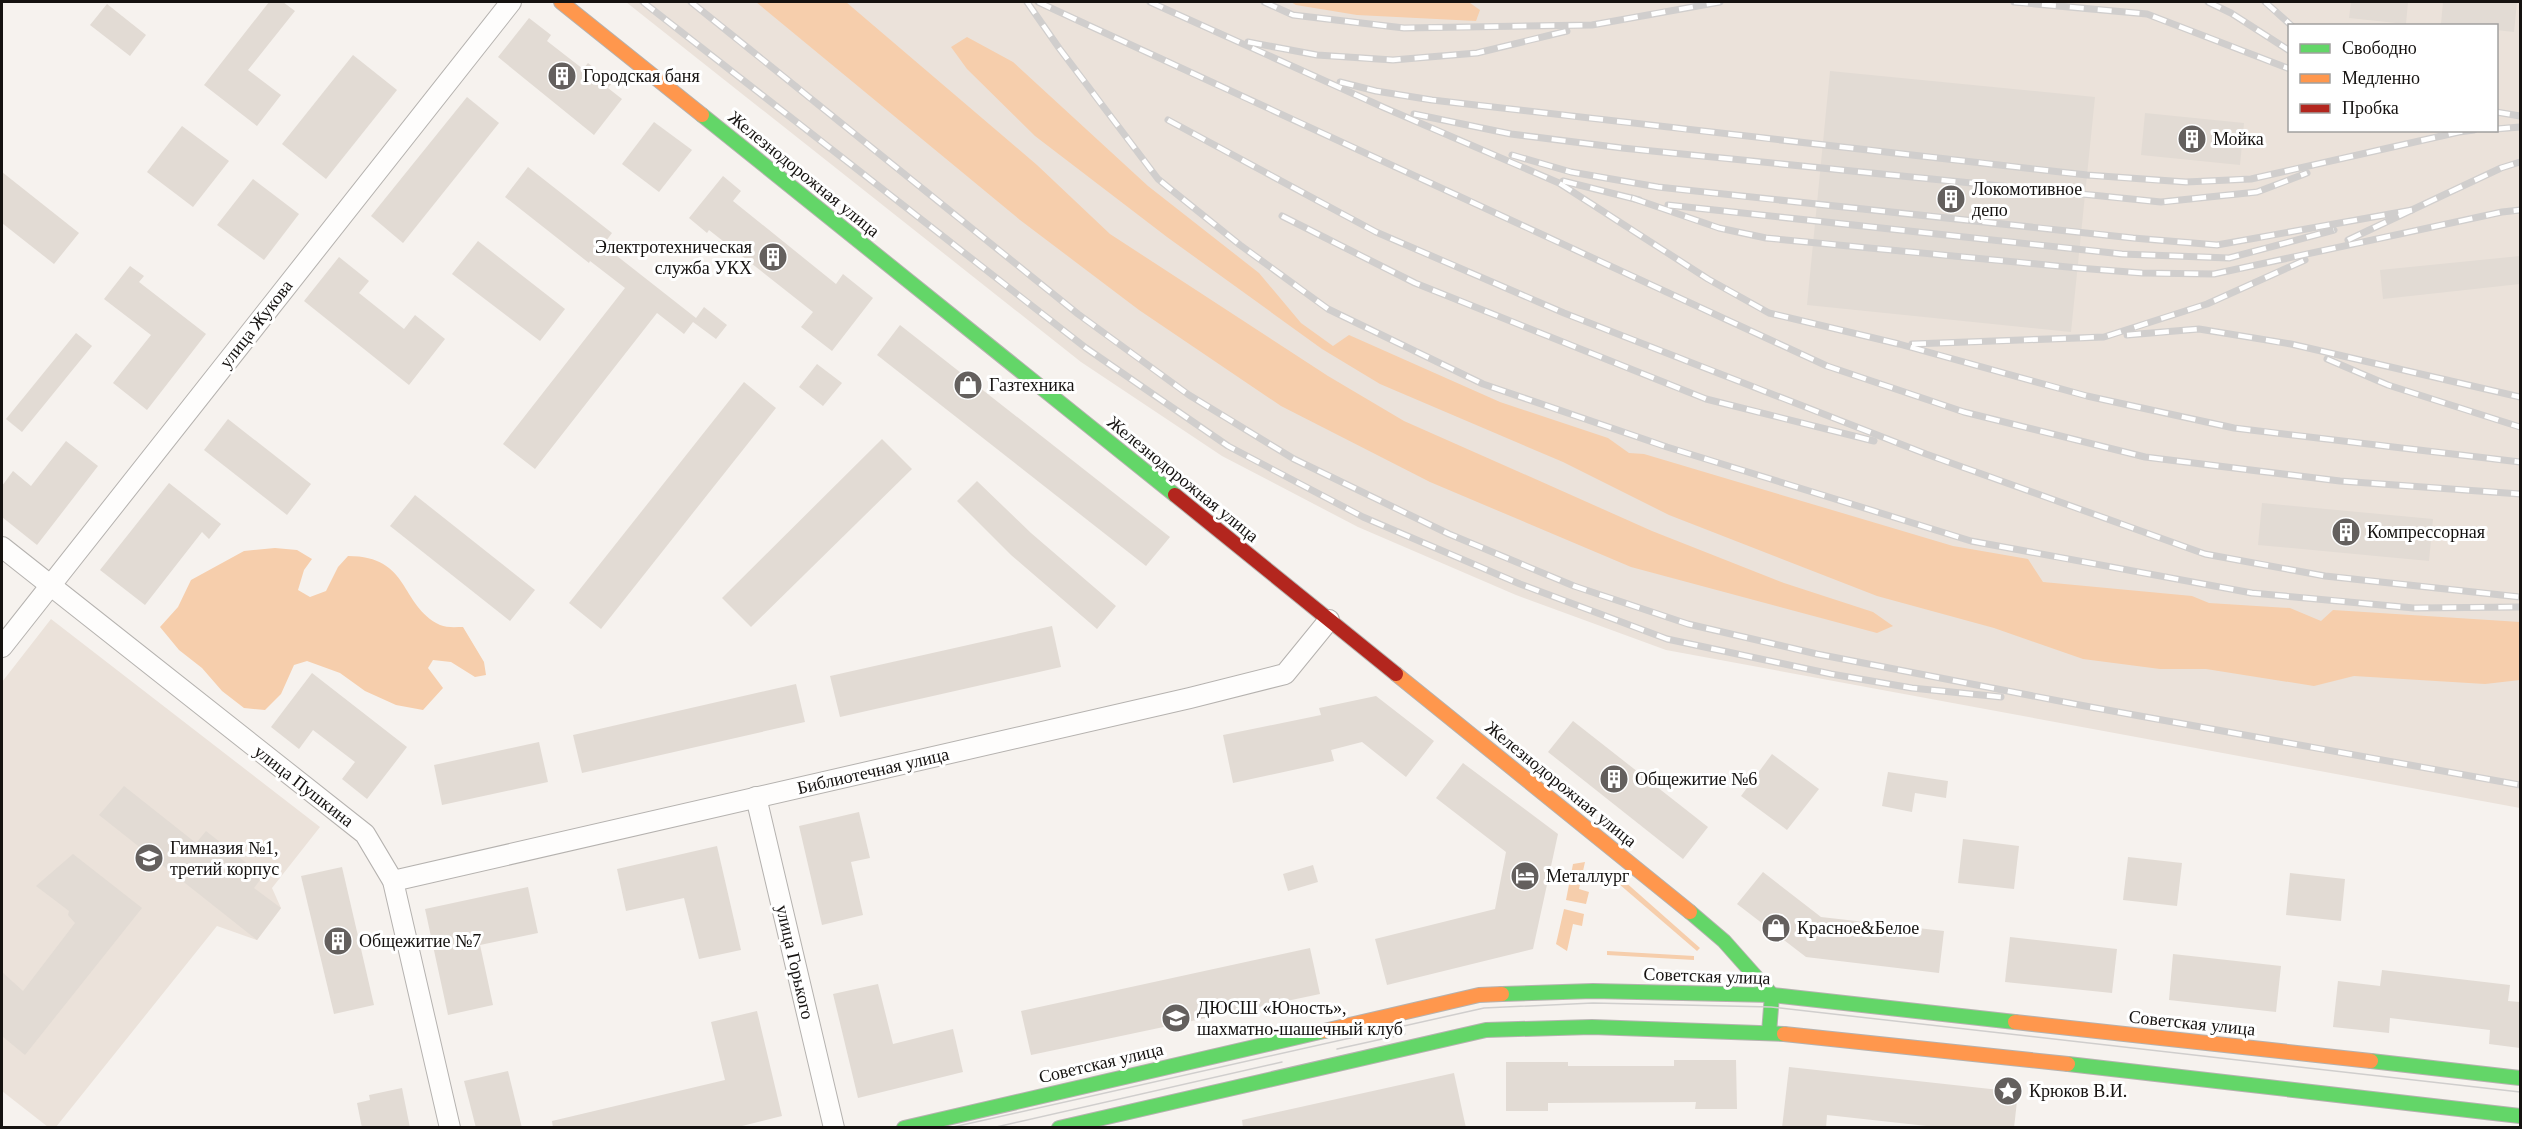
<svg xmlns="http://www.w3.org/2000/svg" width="2522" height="1129" font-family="'Times New Roman',serif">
<rect width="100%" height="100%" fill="#f6f2ee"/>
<g fill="#ebe2da" fill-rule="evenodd">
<path d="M626 2H2520V808L1666 650 1516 595 1358 527 1222 456 1081 362ZM2290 26H2496V130H2290Z"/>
<path d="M51 619 320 827 272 888 281 908 257 940 217 926 56 1127H48L2 1091V682Z"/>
</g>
<g fill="#f6ceac">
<path d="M756 2H846L1037 165 1110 234 1328 376 1404 421 1533 478 1652 531 1784 583 1873 612 1893 626 1877 633 1631 567 1430 482 1281 406 1139 310 1020 220Z"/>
<path d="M1291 2H1460L1470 3 1480 10 1476 21 1357 15 1296 5Z"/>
<path d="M967 37 1013 62 1148 186 1259 273 1301 323 1333 346 1349 335 1500 402 1608 438 1629 453 1644 454 1953 546 2028 559 2043 582 2192 596 2209 603 2290 608 2321 621 2333 610 2520 622V680L2485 684 2354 676 2314 686 2206 669H2160L2083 659 1994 628 1877 596 1669 515 1563 462 1380 384 1322 349 1167 237 1035 136 967 69 951 47Z"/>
<path d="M275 548 297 550 312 559 304 570 298 590 310 597 326 591 338 567 348 556C411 556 399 605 440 625 447 628 456 627 463 627L484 662 486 675 475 677 451 662 433 660 428 668 443 688 423 710 396 705 365 691 340 673 307 661 294 665 281 694 265 710 244 708 222 691 202 668 179 650 160 627 178 607 191 580 244 551Z"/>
<path d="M1585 862 1579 889 1589 892 1586 904 1566 900 1573 864Z"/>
<path d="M1623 880 1700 948 1697 951 1619 884Z"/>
<path d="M1564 909 1584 914 1582 926 1573 924 1567 951 1556 944Z"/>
<path d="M1607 951 1694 956V960L1607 955Z"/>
</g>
<g fill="#e2dbd4">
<path d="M269 2H283L295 11 248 70 281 95 257 126 204 85Z"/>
<path d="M2351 2H2408L2406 24 2349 18Z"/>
<path d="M2443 2H2517L2514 32 2496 30V26L2441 24Z"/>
<path d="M107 4 146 35 130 56 90 25Z"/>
<path d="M529 18 551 35 547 41 583 69 588 63 612 83 608 88 622 99 594 135 498 57Z"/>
<path d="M353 55 397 90 326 179 282 144Z"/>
<path d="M1830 71 2095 97 2071 332 1807 305Z"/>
<path d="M467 97 499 123 403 243 371 216Z"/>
<path d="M2145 113 2244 123 2240 165 2141 155Z"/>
<path d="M654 122 692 150 659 192 622 164Z"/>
<path d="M182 126 229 161 193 207 147 172Z"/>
<path d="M528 167 612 233 603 245 696 318 704 307 727 325 716 339 693 322 684 334 657 313 535 469 503 444 625 288 590 261 589 263 505 197Z"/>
<path d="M2 172 79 233 54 264 2 223Z"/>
<path d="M723 176 741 191 733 201 836 284 843 274 873 298 832 351 801 327 813 312 709 230 707 233 689 218Z"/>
<path d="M253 179 299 214 264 260 217 225Z"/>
<path d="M478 241 565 309 540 341 452 274Z"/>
<path d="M2520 256V284L2383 299 2380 270Z"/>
<path d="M339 257 369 281 359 293 404 329 415 315 445 339 409 385 304 301Z"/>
<path d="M130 266 144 276 139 282 206 334 147 410 113 383 151 335 104 299Z"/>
<path d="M900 325 1170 537 1146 566 877 355Z"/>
<path d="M76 333 92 346 22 432 6 419Z"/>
<path d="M817 364 842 383 823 406 799 387Z"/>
<path d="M744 382 776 408 601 629 569 603Z"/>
<path d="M228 419 311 484 287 515 204 450Z"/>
<path d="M882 439 912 469 751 627 722 598Z"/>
<path d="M66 441 98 466 37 545 2 517V486L13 471 31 486Z"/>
<path d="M977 481 1031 533 1116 606 1097 629 1011 555 957 501Z"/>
<path d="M169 483 221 524 209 539 202 532 145 605 100 570Z"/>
<path d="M415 495 535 590 510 621 390 526Z"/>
<path d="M2262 503 2433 519 2429 561 2258 545Z"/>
<path d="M1052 626 1061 667 840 717 830 676Z"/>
<path d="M312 673 407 747 367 799 342 779 355 762 313 730 299 749 271 727Z"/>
<path d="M796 684 805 722 582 773 573 735Z"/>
<path d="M1376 696 1434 741 1406 777 1362 742 1331 750 1334 761 1233 783 1223 735 1321 715 1319 708Z"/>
<path d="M1573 721 1708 827 1683 859 1548 752Z"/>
<path d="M539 742 548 782 442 805 434 765Z"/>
<path d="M1772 754 1819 789 1787 830 1741 796Z"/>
<path d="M1463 763 1558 834 1533 949 1387 985 1375 939 1495 909 1506 852 1436 798Z"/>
<path d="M1888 772 1948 781 1946 798 1915 793 1912 812 1882 806Z"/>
<path d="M124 786 196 843 206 831 263 876 254 888 281 908 257 940 99 815Z"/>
<path d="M859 812 870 858 851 862 863 915 822 925 799 826Z"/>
<path d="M1963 839 2019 846 2014 889 1958 883Z"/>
<path d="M717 846 741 950 699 959 684 898 626 911 617 869Z"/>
<path d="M73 854 142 908 25 1055 2 1036V972L23 991 75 923 68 915 69 911 36 886Z"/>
<path d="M2128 857 2182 863 2177 906 2123 900Z"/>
<path d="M1313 865 1318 882 1288 891 1283 874Z"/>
<path d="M342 867 374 1005 334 1014 301 876Z"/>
<path d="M1763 872 1821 917 1944 931 1939 973 1806 957 1737 904Z"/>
<path d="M2290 873 2345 879 2341 921 2286 915Z"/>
<path d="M528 887 538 933 480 945 493 1005 448 1015 425 909Z"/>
<path d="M2010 937 2117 949 2112 993 2005 982Z"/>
<path d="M1310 948 1320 994 1031 1055 1021 1011Z"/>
<path d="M2173 954 2281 966 2276 1012 2169 1000Z"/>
<path d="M2382 970 2510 985 2508 1001 2520 1002V1048L2489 1044 2490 1030 2390 1018 2389 1033 2333 1027 2338 981 2380 986Z"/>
<path d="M878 984 893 1044 953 1029 963 1072 858 1098 833 994Z"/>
<path d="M757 1011 782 1116 734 1128H553L552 1121 725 1080 711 1022Z"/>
<path d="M1674 1060H1736L1737 1109H1695L1696 1102 1548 1103V1111H1506V1062H1568V1066H1674Z"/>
<path d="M1789 1067 2018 1092 2014 1128H1945L1827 1115 1826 1128H1782Z"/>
<path d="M508 1071 522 1128H476L464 1081Z"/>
<path d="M1454 1073 1466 1128H1243L1242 1120Z"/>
<path d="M402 1088 410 1128H362L357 1103 370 1100 369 1095Z"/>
</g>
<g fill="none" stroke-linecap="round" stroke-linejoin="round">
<g stroke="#b5b2af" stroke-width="22">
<g id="street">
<path d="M2 547 365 834 393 881 450 1128"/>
<path d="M2 647 511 2"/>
<path d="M756 797 834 1128"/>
<path d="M393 881 1190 698 1285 674 1329 620"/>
</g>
</g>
<g stroke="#b5b2af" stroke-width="16">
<g id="fast">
<path d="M702 115 1175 495"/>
<path d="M1690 912 1724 941 1772 995 1769 1033"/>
<path d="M1502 994 1593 991 1772 995 2015 1022"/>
<path d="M2371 1061 2520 1078"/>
<path d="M2068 1064 2520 1116"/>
<path d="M904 1128 1324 1031"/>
<path d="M1059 1128 1486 1030 1592 1027 1784 1034"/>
</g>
</g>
<g stroke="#b5b2af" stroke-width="16">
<g id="slow">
<path d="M561 2 702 115"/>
<path d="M1396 674 1690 912"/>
<path d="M2015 1022 2371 1061"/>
<path d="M1324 1031 1479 995 1502 994"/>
<path d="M1784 1034 2068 1064"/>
</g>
</g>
<g stroke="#b5b2af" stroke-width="16">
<path id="jam" d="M1175 495 1396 674"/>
</g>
<use href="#street" stroke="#fefdfc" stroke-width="20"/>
<use href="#fast" stroke="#63d668" stroke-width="14"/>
<use href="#slow" stroke="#ff974d" stroke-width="14"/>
<use href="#jam" stroke="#b3261e" stroke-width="14"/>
<g stroke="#d0cecd" stroke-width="1.5">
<path d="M1337 1049 1405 1034"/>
<path d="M949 1128 1484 1008 1593 1003 1771 1007 2520 1092"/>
<path d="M992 1128 1282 1062"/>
</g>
<g stroke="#d0cecd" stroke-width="7">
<g id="rail">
<path d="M643 2 1086 348 1228 446 1363 517 1520 584 1667 639 1831 674 1912 688 2001 697"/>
<path d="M691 2 1078 314 1189 395 1294 459 1449 534 1574 586 1688 624 1817 654 2085 706 2520 785"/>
<path d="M1027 2 1059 48 1158 179 1240 245 1328 309 1483 384 1667 447 1971 541 2252 593 2414 608 2520 607"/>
<path d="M1038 2 1827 366 1964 412 2145 457 2340 481 2520 494"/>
<path d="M1150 2 1385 108 1559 183 1708 279 1769 313 1899 344 2087 396 2234 428 2520 462"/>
<path d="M1264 2 1293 15 1404 28 1592 25 1720 2"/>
<path d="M2014 2 2147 14 2290 69"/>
<path d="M2208 2 2231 13 2290 51"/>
<path d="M2265 2 2292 26"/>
<path d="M1248 42 1317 55 1393 60 1477 53 1567 31"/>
<path d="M1340 82 1376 91 1432 100 2087 175 2186 182 2251 179 2459 132 2474 130"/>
<path d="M2496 112 2520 116"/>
<path d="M1414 114 1511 134 1622 148 2161 202 2257 192 2307 173"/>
<path d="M1168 120 1376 232 1564 313 1926 454 2205 554 2325 576 2520 597"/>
<path d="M2496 129 2520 127"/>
<path d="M1512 155 1571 172 1658 187 2133 238 2217 245 2412 210"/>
<path d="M1563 181 1639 200"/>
<path d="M1632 198 1719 228 1766 238 2078 268 2142 273 2214 274 2502 212 2520 210"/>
<path d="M1668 205 2122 254 2229 258 2334 230"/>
<path d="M1282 216 1415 283 1706 399 1874 441"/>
<path d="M2348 240 2501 168 2520 162"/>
<path d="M2127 335 2199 329 2291 344 2520 397"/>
<path d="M1912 344 2104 337 2207 304 2305 260"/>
<path d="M2327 359 2388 385 2520 427"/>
</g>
</g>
<use href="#rail" stroke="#fff" stroke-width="4.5" stroke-dasharray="14" stroke-linecap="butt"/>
</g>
<defs>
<g id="building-disc" transform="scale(1.5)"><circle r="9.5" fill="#64605e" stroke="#fff"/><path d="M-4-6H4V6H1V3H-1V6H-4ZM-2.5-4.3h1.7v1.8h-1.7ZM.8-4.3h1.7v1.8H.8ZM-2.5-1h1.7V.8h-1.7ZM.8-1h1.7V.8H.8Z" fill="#fff"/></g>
<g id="shop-disc" transform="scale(1.5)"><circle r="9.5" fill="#64605e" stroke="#fff"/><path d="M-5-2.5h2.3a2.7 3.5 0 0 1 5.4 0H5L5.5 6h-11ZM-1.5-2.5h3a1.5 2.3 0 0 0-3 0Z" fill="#fff"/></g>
<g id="school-disc" transform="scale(1.5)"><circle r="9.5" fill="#64605e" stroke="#fff"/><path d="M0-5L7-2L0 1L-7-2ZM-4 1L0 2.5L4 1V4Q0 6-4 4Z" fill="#fff"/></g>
<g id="hotel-disc" transform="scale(1.5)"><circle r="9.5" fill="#64605e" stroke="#fff"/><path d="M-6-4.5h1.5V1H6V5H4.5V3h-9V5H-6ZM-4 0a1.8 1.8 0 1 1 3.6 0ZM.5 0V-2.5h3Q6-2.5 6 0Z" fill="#fff"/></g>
<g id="sight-disc" transform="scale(1.5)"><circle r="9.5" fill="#64605e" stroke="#fff"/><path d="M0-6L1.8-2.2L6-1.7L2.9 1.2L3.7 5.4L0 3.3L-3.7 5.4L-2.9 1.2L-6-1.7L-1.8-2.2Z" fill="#fff"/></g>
</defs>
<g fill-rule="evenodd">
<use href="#building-disc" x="562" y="76"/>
<use href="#building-disc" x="2192" y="139"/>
<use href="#building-disc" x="1951" y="199"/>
<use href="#building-disc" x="773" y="257"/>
<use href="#shop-disc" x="968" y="385"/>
<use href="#building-disc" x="2346" y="532"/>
<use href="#building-disc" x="1614" y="779"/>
<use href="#school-disc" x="149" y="858"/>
<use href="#hotel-disc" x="1525" y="876"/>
<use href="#shop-disc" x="1776" y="928"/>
<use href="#building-disc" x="338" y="941"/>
<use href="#school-disc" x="1176" y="1018"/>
<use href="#sight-disc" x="2008" y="1091"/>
</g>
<g text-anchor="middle" stroke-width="6" stroke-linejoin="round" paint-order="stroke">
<g font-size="18" fill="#151210" stroke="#fff" text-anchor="start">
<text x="583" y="82">Городская баня</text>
<text x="2213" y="145">Мойка</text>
<text x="1972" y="195">Локомотивное<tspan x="1972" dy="21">депо</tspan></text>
<text x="752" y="253" text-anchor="end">Электротехническая<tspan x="752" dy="21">служба УКХ</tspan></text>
<text x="989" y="391">Газтехника</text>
<text x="2367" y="538">Компрессорная</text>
<text x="1635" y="785">Общежитие №6</text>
<text x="170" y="854">Гимназия №1,<tspan x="170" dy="21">третий корпус</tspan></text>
<text x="1546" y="882">Металлург</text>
<text x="1797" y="934">Красное&amp;Белое</text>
<text x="359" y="947">Общежитие №7</text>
<text x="1197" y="1014">ДЮСШ «Юность»,<tspan x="1197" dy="21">шахматно-шашечный клуб</tspan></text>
<text x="2029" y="1097">Крюков В.И.</text>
</g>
<g font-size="18" fill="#151210" stroke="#fff">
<text transform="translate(804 174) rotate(39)" y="6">Железнодорожная улица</text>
<text transform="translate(256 324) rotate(-52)" y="6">улица Жукова</text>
<text transform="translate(1183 479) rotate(39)" y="6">Железнодорожная улица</text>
<text transform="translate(873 771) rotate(-13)" y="6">Библиотечная улица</text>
<text transform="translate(1561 784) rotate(39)" y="6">Железнодорожная улица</text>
<text transform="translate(304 786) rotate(38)" y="6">улица Пушкина</text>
<text transform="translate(795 962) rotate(77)" y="6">улица Горького</text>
<text transform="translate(1707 976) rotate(2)" y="6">Советская улица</text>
<text transform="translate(2192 1023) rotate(6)" y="6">Советская улица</text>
<text transform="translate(1101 1063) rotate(-13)" y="6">Советская улица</text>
</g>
</g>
<rect width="2522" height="1129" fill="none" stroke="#151210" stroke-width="6"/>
<rect x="2288" y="24" width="210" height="108" fill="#ffffff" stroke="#a1a09f" stroke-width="1.5"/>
<rect x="2300" y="44" width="30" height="9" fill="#63d668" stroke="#a1a09f" stroke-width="1.5"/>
<text x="2342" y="54" font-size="18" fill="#151210">Свободно</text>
<rect x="2300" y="74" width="30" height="9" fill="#ff974d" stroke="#a1a09f" stroke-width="1.5"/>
<text x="2342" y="84" font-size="18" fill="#151210">Медленно</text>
<rect x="2300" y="104" width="30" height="9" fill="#b3261e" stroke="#a1a09f" stroke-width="1.5"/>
<text x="2342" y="114" font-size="18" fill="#151210">Пробка</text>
</svg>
